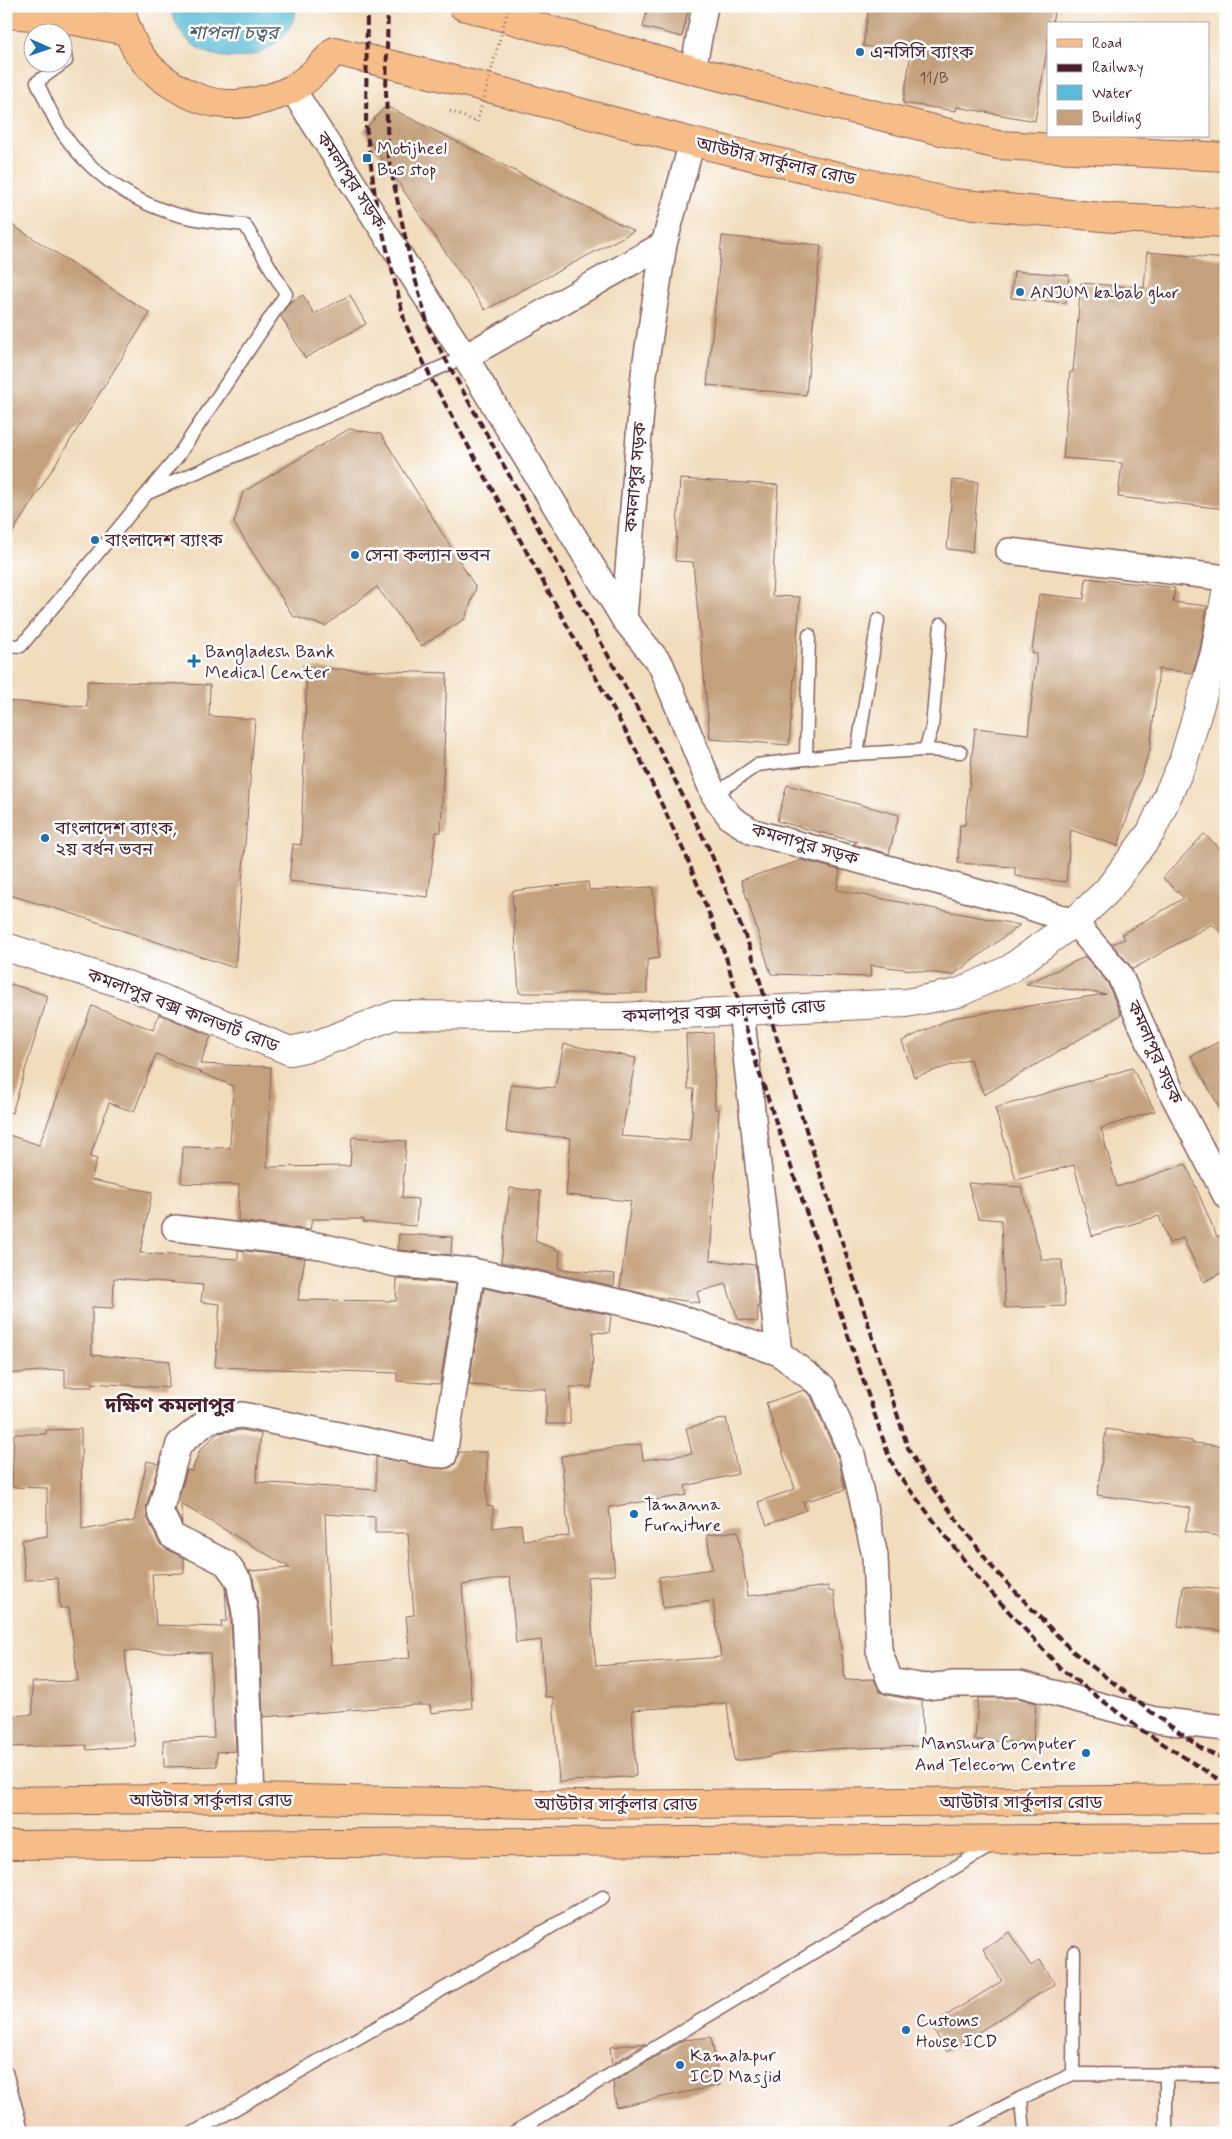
<svg xmlns="http://www.w3.org/2000/svg" width="1232" height="2139" font-family="Mynerve,'Noto Sans Bengali',sans-serif">
<rect width="100%" height="100%" fill="#fff"/>
<filter id="ink" filterUnits="userSpaceOnUse"><feTurbulence type="fractalNoise" baseFrequency=".02" numOctaves="2"/><feDisplacementMap in="SourceGraphic" scale="10" xChannelSelector="R" yChannelSelector="G"/><feConvolveMatrix kernelMatrix="1 2 1 2 8 2 1 2 1" color-interpolation-filters="sRGB"/></filter>
<filter id="wash" filterUnits="userSpaceOnUse"><feTurbulence type="fractalNoise" baseFrequency=".0096" numOctaves="4" result="noise"/><feDisplacementMap in="SourceGraphic" scale="20" xChannelSelector="R" yChannelSelector="G"/><feGaussianBlur stdDeviation="1.12" result="paint"/><feColorMatrix in="noise" values="0 0 0 0 0 0 0 0 0 0 0 0 0 0 0 0 0 1.4 0 .05"/><feComposite in="paint" operator="in"/></filter>
<g filter="url(#wash)">
<rect width="100%" height="100%" fill="#f1dcbc"/>
<rect fill="#f1d5bd" x="6" y="1877" width="1220" height="256"/>
<path fill="#59bbd7" stroke="#526d81" d="M169 6H297C289 57 228 72 191 43 179 34 174 19 169 6Z"/>
<g id="blocks">
<g fill="#c4a07d" fill-rule="evenodd">
<path d="M648 6H689L682 37 643 27Z"/>
<path d="M869 6H1055L1052 24H1048V44L1035 121 957 107 956 111 903 103 911 53 863 46Z"/>
<path d="M386 106 634 231 485 310 363 131Z"/>
<path d="M6 221 150 313 6 543Z"/>
<path d="M722 236 821 245 806 395 707 385Z"/>
<path d="M1147 252 1226 259V321L1223 356H1226V509L1118 497 1122 463 1063 458 1070 372H1073L1081 283 1144 288Z"/>
<path d="M1014 271 1069 275 1066 303 1011 298Z"/>
<path d="M303 295 314 314 350 295 366 324 305 358 281 316 290 302Z"/>
<path d="M349 429 381 434 476 588 465 619 421 646 377 587 325 626 293 616 234 523 243 492Z"/>
<path d="M680 479 778 485 772 596 800 597 789 745 710 739 693 562 675 561Z"/>
<path d="M953 480 978 482 972 552 947 549Z"/>
<path d="M1086 578 1175 588 1173 602 1207 606 1200 649 1193 673 1159 669 1150 749 1118 846 1071 830 1066 882 1015 876V867L958 863 960 825H965L975 728 1028 734 1037 654 1032 653 1039 594 1084 599Z"/>
<path d="M307 668 447 673 441 832H436L428 897 289 881 293 844 301 845Z"/>
<path d="M87 681 210 685 209 716 255 719 235 968 67 912 6 894V701L87 707Z"/>
<path d="M787 785 899 815 889 854 853 844 857 842 777 821Z"/>
<path d="M1204 834 1226 854V937L1212 924 1133 969 1112 944 1125 939 1122 934 1184 898 1163 878Z"/>
<path d="M802 860 840 870 837 890 1020 925 953 975 871 965 870 977 771 974 741 880Z"/>
<path d="M588 882 589 890 653 887 659 958 647 960V993H519L512 891Z"/>
<path d="M1085 957 1107 982 1121 1015 984 1095 970 1059 914 1077 902 1041 952 1018 1106 994 1026 984Z"/>
<path d="M11 984 48 996 12 1113 6 1112V998Z"/>
<path d="M92 1006 153 1030 159 1014 211 1036 200 1064 271 1067 267 1167 350 1166 352 1137 406 1141 402 1198 418 1199 416 1226 363 1222 364 1219H312L310 1230 238 1221 239 1185 181 1183 183 1147 230 1148 233 1086 156 1054 134 1112 109 1103 90 1157 97 1159 91 1180 152 1192 140 1253 238 1259V1250L305 1258 298 1300 396 1301 397 1279 456 1284 440 1384 397 1381V1373L215 1367 220 1304 201 1302 203 1285 114 1278 113 1308 92 1307V1355L170 1361 168 1388 92 1383V1387H65V1369L6 1374V1134L39 1145Z"/>
<path d="M713 1033 715 1109H719L710 1260 755 1265 759 1301 757 1322 738 1319 726 1284 697 1292 700 1303 657 1297 620 1288 631 1201 566 1195 571 1138 506 1132 511 1084 555 1088 564 1044 636 1058 621 1136 690 1141 694 1089H688L686 1034Z"/>
<path d="M1226 1038V1120L1191 1056Z"/>
<path d="M1132 1068 1155 1111 1101 1128 1117 1187 1186 1164 1217 1237 1226 1232V1270L1204 1282 1183 1238 1169 1243 1159 1216 1092 1236 1074 1165 1016 1180 995 1108Z"/>
<path d="M968 1183 1021 1187 1042 1260H1062L1065 1306 1005 1308 1001 1220 978 1218Z"/>
<path d="M510 1188 541 1191 535 1241 560 1251 559 1269 615 1274 614 1286 501 1262Z"/>
<path d="M399 1234 452 1237 451 1255 398 1250Z"/>
<path d="M484 1288 611 1315 609 1333 593 1332 592 1387H570V1424H546V1389L469 1385Z"/>
<path d="M804 1390 811 1396 838 1458 845 1490 803 1502 806 1510 767 1525 758 1502 795 1489 766 1403Z"/>
<path d="M726 1418 738 1474 685 1486 687 1495 609 1507 615 1575 587 1577 596 1666 721 1657 713 1601 663 1608 659 1577 712 1569 707 1535 738 1531 748 1596 828 1586 829 1591 834 1592 845 1680 874 1679 880 1692 887 1695 922 1701 923 1746 824 1749 770 1755V1757L734 1761 727 1703 632 1710 636 1776 559 1782 553 1697H545L541 1640 516 1643 510 1577 462 1585 472 1708 431 1713 430 1705H414L263 1717 259 1612 253 1578 249 1571 290 1568 181 1504 182 1524 175 1510 187 1470 192 1471 200 1450 218 1433 242 1430 261 1434 256 1482 376 1490V1457L443 1469 449 1468 455 1464 459 1452H487V1506L493 1507V1528L521 1524 523 1540 569 1536 561 1456 641 1444 643 1460 692 1454 686 1428ZM325 1514 375 1517V1533H408L414 1615 406 1616 410 1658 331 1665Z"/>
<path d="M81 1429 82 1530 134 1521 147 1461 159 1464 146 1507 147 1517 159 1543 166 1549 184 1558V1573L152 1574 156 1625 222 1627 221 1621H227L225 1586V1587L231 1615 236 1751 217 1752V1766L164 1767 163 1740 214 1738 210 1653 125 1651 135 1746 87 1750 86 1745 6 1747V1717L33 1714 32 1682 78 1681 69 1608H60L58 1578 25 1580 22 1540 47 1536V1488L12 1487 14 1434H46V1430Z"/>
<path d="M1106 1429 1192 1441V1443L1226 1446V1537L1185 1531 1191 1508 1097 1495Z"/>
<path d="M1183 1586 1226 1590 1224 1631 1178 1626Z"/>
<path d="M978 1698H1018L1036 1703 1033 1743 975 1740Z"/>
<path d="M1009 1932 1031 1966 1040 1960 1055 1984 947 2052 931 2025 1002 1981 983 1949Z"/>
<path d="M711 2037 720 2085 616 2107 613 2082 684 2040Z"/>
<path d="M646 2043 612 2064 610 2047Z"/>
</g>
</g>
</g>
<g filter="url(#ink)">
<use href="#blocks" fill-opacity="0" stroke="#84615e" stroke-width="1"/>
<g fill="none" stroke-linecap="round" stroke-linejoin="round">
<g stroke="#84615e" stroke-width="15">
<g id="service">
<path d="M148 493 465 357"/>
<path d="M6 645 21 646 178 456 286 294 245 225C227 223 209 222 191 218 138 207 88 174 59 127 51 113 44 97 37 82L66 61 62 37"/>
<path d="M925 750 932 728 941 624"/>
<path d="M857 754 878 620"/>
<path d="M806 759 809 635"/>
<path d="M714 795 757 765 837 755 925 750 961 752"/>
<path d="M6 2072 23 2133"/>
<path d="M1073 2074 1074 1952"/>
<path d="M1166 2075V2133"/>
<path d="M1021 2098 1024 2133"/>
<path d="M193 2133 603 1897"/>
<path d="M513 2133 994 1844"/>
<path d="M954 2133 1021 2098 1073 2074 1226 2075"/>
</g>
</g>
<g stroke="#84615e" stroke-width="28">
<g id="minor">
<path d="M693 70 705 6"/>
<path d="M292 89 465 357 624 619"/>
<path d="M664 244 644 374 624 619 661 665 714 795 731 818 753 832 1018 903 1074 922 1119 974 1172 1093 1226 1196"/>
<path d="M465 357 664 244 692 142"/>
<path d="M1009 551 1226 578"/>
<path d="M741 1011 779 1353"/>
<path d="M175 1228 321 1246 396 1264 472 1271 628 1304 689 1321 779 1353 823 1387 852 1454 875 1556 879 1650 890 1681 925 1687 953 1684H1020L1155 1720 1226 1728"/>
<path d="M252 1798 245 1613 239 1581 226 1563 172 1536 160 1511 179 1444 209 1420 242 1415 431 1454 444 1455 472 1271"/>
</g>
</g>
<g stroke="#84615e" stroke-width="30">
<path id="tertiary" d="M6 947 136 988 290 1051 313 1046 395 1015 619 1017 906 1003 958 993 1010 969 1074 922 1107 891 1151 832 1183 762 1215 653 1226 593"/>
</g>
<g stroke="#84615e" stroke-width="30">
<g id="primary">
<path d="M120 6C124 21 129 36 136 49 152 77 193 102 225 104 247 105 272 99 292 89 308 80 322 65 335 51L496 90 692 142 953 203 1113 218 1226 223"/>
<path d="M463 6 693 70 998 145 1226 157"/>
<path d="M6 14 59 18 127 31"/>
<path d="M6 1801 252 1798 581 1805 1226 1799"/>
<path d="M6 1845 1226 1838"/>
</g>
</g>
<path stroke="#84615e" stroke-width="3" stroke-dasharray="1 4" stroke-linecap="butt" d="M450 111 477 122"/>
<use href="#service" stroke="#fff" stroke-width="12"/>
<use href="#minor" stroke="#fff" stroke-width="25"/>
<use href="#tertiary" stroke="#fff" stroke-width="28"/>
<use href="#primary" stroke="#f7bd88" stroke-width="28"/>
<g stroke="#4a1f2b" stroke-width="4" stroke-dasharray="8 4" stroke-linecap="butt">
<path d="M367 6 366 126 376 204 405 323 433 382 638 754 687 858 726 957 757 1066 888 1454 897 1473 978 1578 1062 1670 1140 1729 1226 1784"/>
<path d="M388 6 386 91 388 156 410 260 429 329 661 752 710 851 750 948 779 1045 908 1448 924 1476 992 1567 1071 1650 1151 1712 1201 1748 1226 1761"/>
</g>
<path stroke="#84615e" stroke-width="3" stroke-dasharray="1 4" stroke-linecap="butt" d="M477 122 509 6"/>
</g>
</g>
<g fill="#1f6fb2" stroke="#fff" stroke-width="2">
<circle cx="860" cy="52" r="5"/>
<rect x="362" y="153" width="10" height="10" rx="2.5"/>
<circle cx="1020" cy="292" r="5"/>
<circle cx="95" cy="540" r="5"/>
<circle cx="355" cy="555" r="5"/>
<path d="M191.5 653.5h5v5h5v5h-5v5h-5v-5h-5v-5h5z"/>
<circle cx="45" cy="838" r="5"/>
<circle cx="634" cy="1514" r="5"/>
<circle cx="1086" cy="1753" r="5"/>
<circle cx="906" cy="2030" r="5"/>
<circle cx="680" cy="2065" r="5"/>
</g>
<g text-anchor="middle" stroke-width="5" stroke-linejoin="round" paint-order="stroke">
<g font-size="15" fill="#683f40">
<text x="934" y="83">11/B</text>
</g>
<g font-size="18" fill="#4a1f2b" stroke="#fff" text-anchor="start">
<text x="870" y="58">এনসিসি ব্যাংক</text>
<text x="377" y="154">Motijheel<tspan x="377" dy="21">Bus stop</tspan></text>
<text x="1030" y="298">ANJUM kabab ghor</text>
<text x="105" y="546">বাংলাদেশ ব্যাংক</text>
<text x="365" y="561">সেনা কল্যান ভবন</text>
<text x="205" y="657">Bangladesh Bank<tspan x="205" dy="21">Medical Center</tspan></text>
<text x="55" y="834">বাংলাদেশ ব্যাংক,<tspan x="55" dy="21">২য় বর্ধন ভবন</tspan></text>
<text x="644" y="1510">Tamanna<tspan x="644" dy="21">Furniture</tspan></text>
<text x="1076" y="1749" text-anchor="end">Manshura Computer<tspan x="1076" dy="21">And Telecom Centre</tspan></text>
<text x="916" y="2026">Customs<tspan x="916" dy="21">House ICD</tspan></text>
<text x="690" y="2061">Kamalapur<tspan x="690" dy="21">ICD Masjid</tspan></text>
</g>
<g font-size="18" fill="#4a1f2b" stroke="#fff">
<text transform="translate(776 161) rotate(13)" y="6">আউটার সার্কুলার রোড</text>
<text transform="translate(351 180) rotate(57)" y="6">কমলাপুর সড়ক</text>
<text transform="translate(635 477) rotate(-85)" y="6">কমলাপুর সড়ক</text>
<text transform="translate(805 844) rotate(16)" y="6">কমলাপুর সড়ক</text>
<text transform="translate(183 1010) rotate(21)" y="6">কমলাপুর বক্স কালভার্ট রোড</text>
<text transform="translate(724 1011) rotate(-3)" y="6">কমলাপুর বক্স কালভার্ট রোড</text>
<text transform="translate(1155 1052) rotate(66)" y="6">কমলাপুর সড়ক</text>
<text x="211" y="1806">আউটার সার্কুলার রোড</text>
<text x="1021" y="1808">আউটার সার্কুলার রোড</text>
<text x="616" y="1810">আউটার সার্কুলার রোড</text>
</g>
<g font-size="19" font-style="italic" fill="#505d70" stroke="#fff">
<text x="233" y="39">শাপলা চত্বর</text>
</g>
<g font-size="20" font-weight="bold" fill="#4a1f2b" stroke="#fff">
<text x="170" y="1412">দক্ষিণ কমলাপুর</text>
</g>
</g>
<rect width="1232" height="2139" fill="none" stroke="#fff" stroke-width="25"/>
<rect x="1047" y="22" width="162" height="115" fill="#ffffff" stroke="#b7a5aa"/>
<rect x="1057" y="39" width="25" height="8" fill="#f7bd88" stroke="#b7a5aa"/>
<text x="1092" y="48" font-size="15" fill="#4a1f2b">Road</text>
<rect x="1057" y="64" width="25" height="8" fill="#4a1f2b" stroke="#b7a5aa"/>
<text x="1092" y="72" font-size="15" fill="#4a1f2b">Railway</text>
<rect x="1057" y="85" width="25" height="15" fill="#59bbd7" stroke="#b7a5aa"/>
<text x="1092" y="98" font-size="15" fill="#4a1f2b">Water</text>
<rect x="1057" y="110" width="25" height="15" fill="#c4a07d" stroke="#b7a5aa"/>
<text x="1092" y="122" font-size="15" fill="#4a1f2b">Building</text>
<g transform="translate(48 48) rotate(92)"><circle r="24" fill="#ffffff" stroke="#b7a5aa"/>
<path d="M0-4L9 19L0 12L-9 19Z" fill="#1f6fb2"/>
<text y="-8" font-size="14" font-weight="bold" text-anchor="middle" fill="#4a1f2b">N</text>
</g>
</svg>
